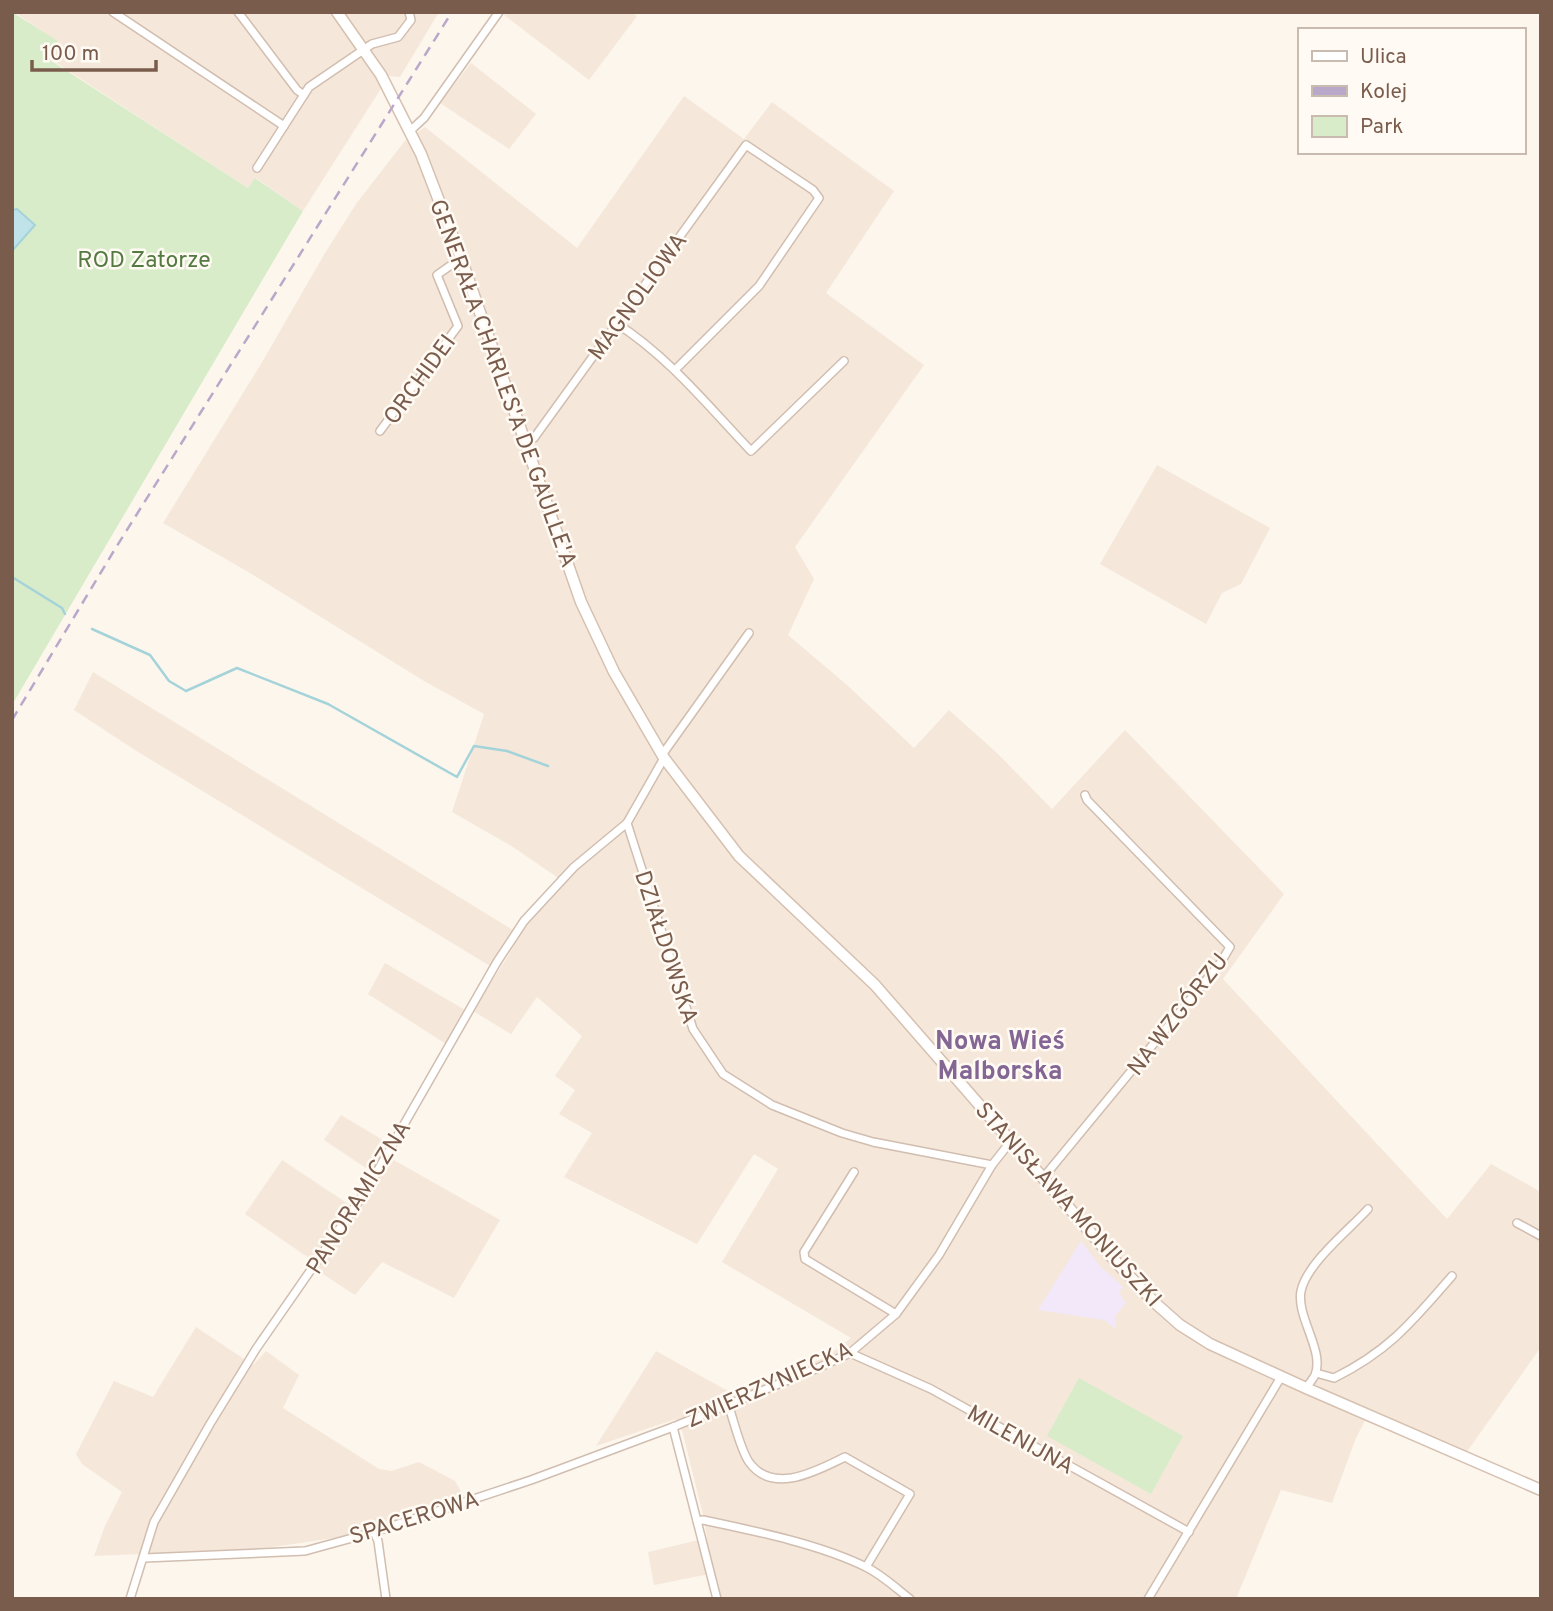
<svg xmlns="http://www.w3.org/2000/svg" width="1553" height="1611" font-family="Overpass,sans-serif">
<rect width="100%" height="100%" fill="#fdf6ec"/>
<g fill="#f5e8da">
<path d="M14 12H439L400 77 389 76 303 211 256 178 248 188 47 57 57 41Z"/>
<path d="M506 12H631L637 16 589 80 504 15Z"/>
<path d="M471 63 536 114 509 149 440 103Z"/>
<path d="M684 96 744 139 772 102 894 191 826 293 924 365 795 547 814 579 788 635 847 685 914 748 949 710 997 753 1052 809 1125 730 1284 894 1223 979 1447 1219 1491 1164 1541 1192V1347L1464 1456 1368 1415 1356 1438 1332 1503 1281 1490 1236 1599H722L714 1573 654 1585 648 1552 707 1538 703 1515 682 1430 676 1419 596 1446 656 1351 735 1395 826 1357 851 1338 722 1262 778 1169 754 1154 697 1244 564 1177 592 1133 559 1114 575 1090 555 1076 582 1036 537 997 511 1034 473 1011 513 948 524 921 561 880 513 847 452 812 484 714 424 681 250 573 163 523 261 364 325 253 356 204 404 142 425 127 577 248Z"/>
<path d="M1157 465 1270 528 1241 584 1222 593 1206 624 1100 564Z"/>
<path d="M93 672 513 930 490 966 135 750 74 710Z"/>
<path d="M385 963 465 1010 446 1044 368 994Z"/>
<path d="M341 1115 388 1143 392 1159 500 1220 454 1298 382 1262 355 1295 318 1271 319 1265 245 1214 282 1160 350 1205 372 1172 324 1140Z"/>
<path d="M196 1327 253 1365 266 1351 299 1375 283 1408 379 1469 391 1471 419 1462 455 1481 463 1495 340 1537 260 1549 94 1556 105 1526 122 1492 82 1464 76 1454 114 1381 153 1397Z"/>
</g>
<path fill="#f3e8fa" d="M1081 1241 1100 1266 1123 1287 1119 1293 1126 1303 1115 1316 1116 1329 1104 1320 1038 1310Z"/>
<g fill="#d8ecc9">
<path d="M12 12 58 41 47 58 248 188 255 178 303 211 12 705V251L35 225 17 209 12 210Z"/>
<path d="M1079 1378 1183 1436 1151 1494 1047 1436Z"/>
</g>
<path fill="#bfe3e8" stroke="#a5d3da" stroke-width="2" d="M17 209 35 225 12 251V210Z"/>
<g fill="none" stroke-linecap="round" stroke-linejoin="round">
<g stroke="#a5d3da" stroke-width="2.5">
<path d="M12 577 62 608 65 614"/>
<path d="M92 629 150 655 169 681 186 691 237 668 328 704 457 777 474 746 507 751 548 766"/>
</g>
<g stroke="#d1beb0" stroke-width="10">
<g id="street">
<path d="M113 12 284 126"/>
<path d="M238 12 297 90 304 95"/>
<path d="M410 131 424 118 499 12"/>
<path d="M257 168 309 87 372 44 398 37 411 20 409 12"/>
<path d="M616 323C669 357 708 406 751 451L844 361"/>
<path d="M380 431 458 326 437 275 461 258"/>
<path d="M524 442 534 438 746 145 813 190 819 198 759 286 675 370"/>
<path d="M662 755 749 633"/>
<path d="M664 758 627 823 693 1029 723 1074 772 1105 842 1133 873 1142 992 1165 1011 1141"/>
<path d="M854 1172 804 1252 805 1259 896 1314"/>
<path d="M1043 1178 1221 962 1230 947 1087 800 1085 795"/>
<path d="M1517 1223 1541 1236"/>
<path d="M850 1353 931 1389 1189 1532"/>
<path d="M1316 1373 1334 1378C1389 1351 1413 1321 1452 1276"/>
<path d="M1306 1388C1309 1384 1313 1379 1315 1375 1325 1351 1296 1317 1301 1291 1307 1263 1349 1230 1368 1209"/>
<path d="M728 1404C734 1421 740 1449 749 1462 773 1496 818 1470 845 1457L910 1494 866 1567"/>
<path d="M673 1427 717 1599"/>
<path d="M697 1521 703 1520C755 1531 819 1544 866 1567 882 1575 896 1588 910 1599"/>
<path d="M374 1532 378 1541 386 1599"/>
<path d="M144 1558 305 1551 374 1532 531 1480 673 1427 818 1368 850 1353 896 1314 939 1255 992 1165"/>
<path d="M130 1599 154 1522 210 1424 256 1349 367 1189 497 962 524 921 574 867 627 823"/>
<path d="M1148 1599 1281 1377"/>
</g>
</g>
<g stroke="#d6c0b0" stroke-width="13">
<path id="secondary" d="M337 12 381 75 421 154 461 258 581 602 614 672 664 758 739 856 875 985 1117 1263 1154 1302 1180 1325 1210 1344 1306 1388 1541 1490"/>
</g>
<use href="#street" stroke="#fff" stroke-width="7"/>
<use href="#secondary" stroke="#fff" stroke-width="10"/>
<path stroke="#b9a8c9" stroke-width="2.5" stroke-dasharray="10 7" stroke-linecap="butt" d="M12 720 115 549 452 12"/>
</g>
<g text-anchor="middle" stroke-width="5" stroke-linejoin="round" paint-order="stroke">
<g font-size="23" fill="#537a41" stroke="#fffaf3">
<text x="144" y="267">ROD Zatorze</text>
</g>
<g font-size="23" fill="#7a5c4d" stroke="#fffaf3">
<text transform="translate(637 296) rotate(-54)" y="8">MAGNOLIOWA</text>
<text transform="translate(419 379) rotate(-54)" y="8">ORCHIDEI</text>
<text transform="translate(504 383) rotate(70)" y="8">GENERAŁA CHARLES'A DE GAULLE'A</text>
<text transform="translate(667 947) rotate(72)" y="8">DZIAŁDOWSKA</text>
<text transform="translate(1177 1014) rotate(-52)" y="8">NA WZGÓRZU</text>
<text transform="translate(358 1197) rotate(-58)" y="8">PANORAMICZNA</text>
<text transform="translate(1069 1204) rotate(48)" y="8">STANISŁAWA MONIUSZKI</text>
<text transform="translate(769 1384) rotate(-24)" y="8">ZWIERZYNIECKA</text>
<text transform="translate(1021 1439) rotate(29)" y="8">MILENIJNA</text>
<text transform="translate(414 1517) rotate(-17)" y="8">SPACEROWA</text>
</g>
<g font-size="26" font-weight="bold" fill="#846695" stroke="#fffaf3">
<text x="1000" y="1049">Nowa Wieś<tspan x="1000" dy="30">Malborska</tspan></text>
</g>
</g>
<rect width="1553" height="1611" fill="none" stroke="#7a5c4d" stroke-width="28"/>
<rect x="1298" y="28" width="228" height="126" fill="#fffaf3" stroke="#cabbb1" stroke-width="2"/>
<rect x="1312" y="51" width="35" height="10" fill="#ffffff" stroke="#cabbb1" stroke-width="2"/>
<text x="1360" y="63" font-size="21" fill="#7a5c4d">Ulica</text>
<rect x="1312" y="86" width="35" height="10" fill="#b9a8c9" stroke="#cabbb1" stroke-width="2"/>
<text x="1360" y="98" font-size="21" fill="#7a5c4d">Kolej</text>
<rect x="1312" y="116" width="35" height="21" fill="#d8ecc9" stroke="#cabbb1" stroke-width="2"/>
<text x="1360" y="133" font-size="21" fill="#7a5c4d">Park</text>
<path d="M32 60v10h124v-10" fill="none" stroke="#7a5c4d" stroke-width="3.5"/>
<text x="42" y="60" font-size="21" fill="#7a5c4d" stroke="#fffaf3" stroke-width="5" paint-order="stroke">100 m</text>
</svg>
